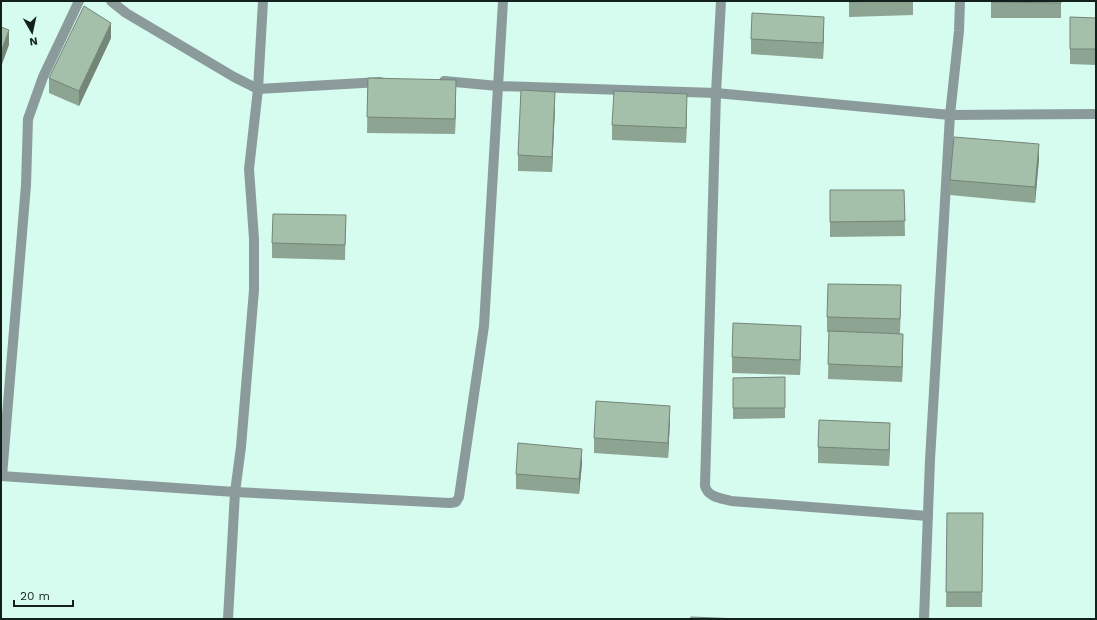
<svg xmlns="http://www.w3.org/2000/svg" width="1097" height="620" font-family="'Work Sans',sans-serif">
<rect width="100%" height="100%" fill="#d6fbef"/>
<g fill="none" stroke-linecap="round" stroke-linejoin="round">
<g stroke="#8b9b9b" stroke-width="10">
<path d="M111 1 126 13 234 77 258 89 380 82"/>
<path d="M721 1 716 93 705 486C708 497 720 498 731 501L928 516"/>
<path d="M444 81 498 86 716 93 950 115 1096 114"/>
<path d="M1 476 235 492 450 503 456 502 459 497 484 326 503 1"/>
<path d="M2 476 26 185 28 119 43 77 79 1"/>
<path d="M228 619 235 492 241 447 254 290V239L249 169 258 89 263 1"/>
<path d="M924 619 930 460 950 115 959 31 960 1"/>
</g>
</g>
<g fill="#8da492">
<path d="M849 1H913V15L849 17Z"/>
<rect x="991" y="1" width="70" height="17"/>
<path d="M1070 17 1096 18V65L1070 64Z"/>
<path d="M824 32 823 59 751 54V39Z"/>
<path d="M111 38 79 106 49 93V78Z"/>
<path d="M368 78 456 95 455 134 367 133Z"/>
<path d="M555 107 552 172 518 171V155Z"/>
<path d="M687 109 686 143 612 140V125Z"/>
<path d="M1039 159 1035 203 950 195V180Z"/>
<path d="M830 190H904L905 236 830 237Z"/>
<path d="M346 215 345 260 272 258V243Z"/>
<path d="M901 301 900 334 882 333 903 350 902 382 828 379 829 332H827V317Z"/>
<path d="M801 341 800 375 732 373V357Z"/>
<path d="M785 377V418L733 419V378Z"/>
<path d="M670 421 668 458 594 453V438Z"/>
<path d="M890 439 889 466 818 463V447Z"/>
<path d="M582 464 579 494 516 489V474Z"/>
<path d="M947 513H983L982 607H946Z"/>
</g>
<g fill="#738677">
<path d="M824 17V32L823 59V43Z"/>
<path d="M111 23V38L79 106V91Z"/>
<path d="M9 30V45L1 67V52Z"/>
<path d="M456 80V95L455 134V119Z"/>
<path d="M555 92V107L552 172V157Z"/>
<path d="M687 94V109L686 143V128Z"/>
<path d="M1039 144V159L1035 203V187Z"/>
<path d="M801 326V341L800 375V360Z"/>
<path d="M903 334V350L902 382V367Z"/>
<path d="M670 406V421L668 458V443Z"/>
<path d="M890 423V439L889 466V450Z"/>
<path d="M582 449V464L579 494V479Z"/>
</g>
<g fill="#a4bfaa" stroke="#738677">
<path d="M849 1H882L849 2Z"/>
<path d="M991 1H1061V3L991 2Z"/>
<path d="M84 6 111 23 79 91 49 78Z"/>
<path d="M752 13 824 17 823 43 751 39Z"/>
<path d="M1070 17 1096 18V49H1070Z"/>
<path d="M1 27 9 30 1 52Z"/>
<path d="M368 78 456 80 455 119 367 117Z"/>
<path d="M521 90 555 92 552 157 518 155Z"/>
<path d="M614 91 687 94 686 128 612 125Z"/>
<path d="M954 137 1039 144 1035 187 950 180Z"/>
<path d="M830 190H904L905 221 830 222Z"/>
<path d="M273 214 346 215 345 245 272 243Z"/>
<path d="M828 284 901 285 900 319 827 317Z"/>
<path d="M733 323 801 326 800 360 732 357Z"/>
<path d="M829 331 903 334 902 367 828 364Z"/>
<path d="M785 377V408H733V378Z"/>
<path d="M596 401 670 406 668 443 594 438Z"/>
<path d="M819 420 890 423 889 450 818 447Z"/>
<path d="M518 443 582 449 579 479 516 474Z"/>
<path d="M947 513H983L982 592H946Z"/>
<path d="M691 617 740 619H690Z"/>
</g>
<rect width="1097" height="620" fill="none" stroke="#13211d" stroke-width="4"/>
<g transform="translate(32 32) rotate(171)" stroke="#d6fbef" stroke-width="3" paint-order="stroke">
<path d="M0-3L7 15L0 10L-7 15Z" fill="#13211d"/>
<text y="-6" font-size="11" font-weight="bold" text-anchor="middle" fill="#13211d">N</text>
</g>
<path d="M14 600v6h59v-6" fill="none" stroke="#13211d" stroke-width="2"/>
<text x="20" y="600" font-size="12" fill="#13211d" stroke="#d6fbef" stroke-width="3" paint-order="stroke">20 m</text>
</svg>
